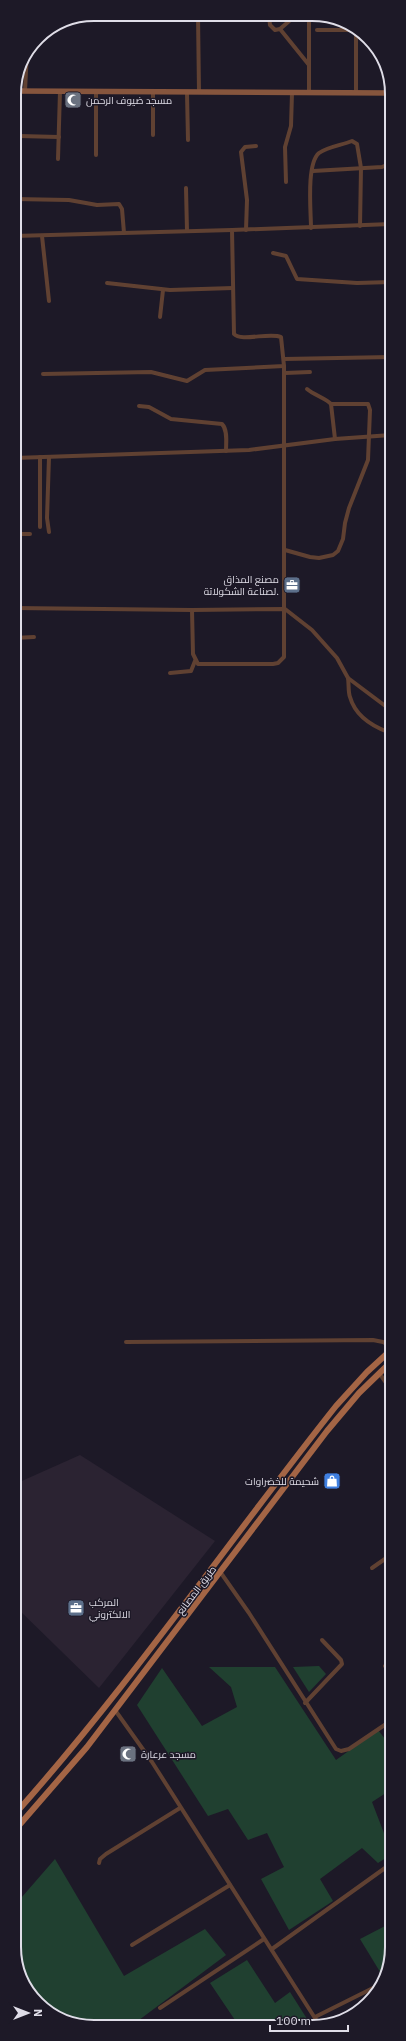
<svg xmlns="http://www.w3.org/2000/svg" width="406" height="2041" font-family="'IBM Plex Sans',Cairo,sans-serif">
<rect width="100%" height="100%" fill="#1d1927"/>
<path fill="#2b2332" d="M80 1455 215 1541 99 1688 15 1606V1484Z"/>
<g fill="#204030">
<rect x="14" y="348" width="4" height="52"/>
<path d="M319 1666 326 1674 309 1692 293 1667Z"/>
<path d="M209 1667H275L336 1760 378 1730 392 1748V1789L372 1802 392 1854 378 1863 362 1848 320 1879 333 1901 289 1930 261 1879 284 1867 267 1833 248 1840 228 1809 208 1816 137 1705 162 1668 202 1726 237 1707 231 1687Z"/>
<path d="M55 1859 124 1976 205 1929 226 1955 131 2026 78 2025 34 2000 15 1957V1905Z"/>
<path d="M387 1925C396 1939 392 1964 385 1980L360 1939Z"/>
<path d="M247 1960 275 2003 290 1992 309 2022 305 2026H239L210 1983Z"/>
</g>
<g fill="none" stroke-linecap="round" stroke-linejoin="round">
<g stroke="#604132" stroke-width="4">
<path d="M198 15 199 92"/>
<path d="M269 16 270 25 275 30 280 29 295 16"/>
<path d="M280 29 309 65"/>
<path d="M317 30H354"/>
<path d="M25 91 27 52"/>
<path d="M96 91V155"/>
<path d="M153 93V135"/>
<path d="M187 93 188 140"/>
<path d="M309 93V16"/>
<path d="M356 93V31"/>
<path d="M19 136 59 137"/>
<path d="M58 159 60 91"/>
<path d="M313 171 382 167 389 164V93"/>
<path d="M286 182 285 147 291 126 292 93"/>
<path d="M186 188 187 231"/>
<path d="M14 199 69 200 97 205 119 204 122 209 124 233"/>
<path d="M311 228C311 212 306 164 319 153 327 147 342 145 352 141L357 144 361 168 360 226"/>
<path d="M246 230 247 200 241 152 245 147 256 146"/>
<path d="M14 236 232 230"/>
<path d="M42 236 49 301"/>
<path d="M273 253 286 256 297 279 357 283 391 282"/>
<path d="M107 283 170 290 233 288"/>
<path d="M160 317 163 290"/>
<path d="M284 359 391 357"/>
<path d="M285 373 310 372"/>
<path d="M43 374 151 372 187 381 205 370 284 366 281 337C270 332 241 342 234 334L232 230 391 224"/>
<path d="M307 389C314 395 327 399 331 404L335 439"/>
<path d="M139 406 149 407 171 419 222 424C228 430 226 443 226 451"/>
<path d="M40 457V527"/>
<path d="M14 458 249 450 335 439 391 435"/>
<path d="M49 532 47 518 49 457"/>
<path d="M14 534H30"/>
<path d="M285 550 310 557 319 558 333 555 338 551 343 539 345 523 349 508 368 460 370 410 368 404H331"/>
<path d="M14 608 192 610 285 609 312 630 337 658 348 678 392 711"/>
<path d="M192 610 193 654 198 664H273L278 663 284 657V366"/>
<path d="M14 638 34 637"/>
<path d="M170 673 191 671 195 661"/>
<path d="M348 678C349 684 348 692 350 697 355 715 372 726 388 732"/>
<path d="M392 718 388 728 392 736"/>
<path d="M126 1342 373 1340 383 1342 392 1347"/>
<path d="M379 1373 392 1391"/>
<path d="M372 1568 392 1554"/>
<path d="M221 1573 249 1613 336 1749 341 1751 349 1749 392 1720"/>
<path d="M385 1666 392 1673"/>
<path d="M305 1703 342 1664 341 1660 322 1640"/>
<path d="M115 1710 152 1762 320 2026"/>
<path d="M99 1863 100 1859 106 1854 180 1808"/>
<path d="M132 1945 230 1885"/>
<path d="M272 1949 392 1863"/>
<path d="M160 2008 264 1939"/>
<path d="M315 2017 381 1984"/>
</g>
<path stroke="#86553d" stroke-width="5.5" d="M14 91 391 93"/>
<g stroke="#a46545" stroke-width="6">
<path d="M15 1814C130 1685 228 1542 336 1406L367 1372 392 1349"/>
<path d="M15 1830 87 1747 327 1431 359 1393 392 1361"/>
</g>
</g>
<defs>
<g id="mosque-square" transform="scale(0.9)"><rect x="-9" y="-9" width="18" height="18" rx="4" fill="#6b7280" stroke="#1d1927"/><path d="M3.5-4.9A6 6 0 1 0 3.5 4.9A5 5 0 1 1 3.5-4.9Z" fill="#fff"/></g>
<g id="office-square" transform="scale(0.9)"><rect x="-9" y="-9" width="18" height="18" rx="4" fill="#5c6f8a" stroke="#1d1927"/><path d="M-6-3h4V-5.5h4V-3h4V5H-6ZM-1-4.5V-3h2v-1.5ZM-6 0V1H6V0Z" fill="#fff"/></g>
<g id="shop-square" transform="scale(0.9)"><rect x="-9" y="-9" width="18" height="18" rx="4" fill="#3f7fe0" stroke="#1d1927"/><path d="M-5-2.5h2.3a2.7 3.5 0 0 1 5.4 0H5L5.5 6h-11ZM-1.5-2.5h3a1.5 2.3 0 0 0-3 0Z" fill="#fff"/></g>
</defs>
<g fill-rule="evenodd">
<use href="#mosque-square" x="73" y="100"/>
<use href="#office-square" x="292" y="585"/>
<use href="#shop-square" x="332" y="1481"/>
<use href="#office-square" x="76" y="1608"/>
<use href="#mosque-square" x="128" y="1754"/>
</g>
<g text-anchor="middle" stroke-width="3" stroke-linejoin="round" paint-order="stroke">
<g font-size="10" fill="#dfdde7" stroke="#1d1927" text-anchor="start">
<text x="86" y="104">مسجد ضيوف الرحمن</text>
<text x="279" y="583" text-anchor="end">مصنع المذاق<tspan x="279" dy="12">لصناعة الشكولاتة.</tspan></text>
<text x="319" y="1485" text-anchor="end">شحيمة للخضراوات</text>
<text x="89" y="1606">المركب<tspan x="89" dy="12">الالكتروني</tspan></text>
<text x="141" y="1758">مسجد عرعارة</text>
</g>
<g font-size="10" fill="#dfdde7" stroke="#1d1927">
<text transform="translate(196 1590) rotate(-53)" y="4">طريق المصانع</text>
</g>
</g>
<path d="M0 0H406V2041H0ZM94 21H312A73 73 0 0 1 385 94V1947A73 73 0 0 1 312 2020H94A73 73 0 0 1 21 1947V94A73 73 0 0 1 94 21Z" fill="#1d1927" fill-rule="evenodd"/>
<path fill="none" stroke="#dfdde7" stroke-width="2" d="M94 21H312A73 73 0 0 1 385 94V1947A73 73 0 0 1 312 2020H94A73 73 0 0 1 21 1947V94A73 73 0 0 1 94 21Z"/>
<g transform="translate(28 2013) rotate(90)" stroke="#1d1927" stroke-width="3" paint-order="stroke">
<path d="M0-3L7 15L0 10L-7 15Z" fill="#dfdde7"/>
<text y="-6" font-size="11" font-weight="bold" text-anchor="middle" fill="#dfdde7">N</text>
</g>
<path d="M270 2025v6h78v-6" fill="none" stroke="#dfdde7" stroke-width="2"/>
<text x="276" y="2025" font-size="12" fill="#dfdde7" stroke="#1d1927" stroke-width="3" paint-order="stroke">100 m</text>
</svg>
